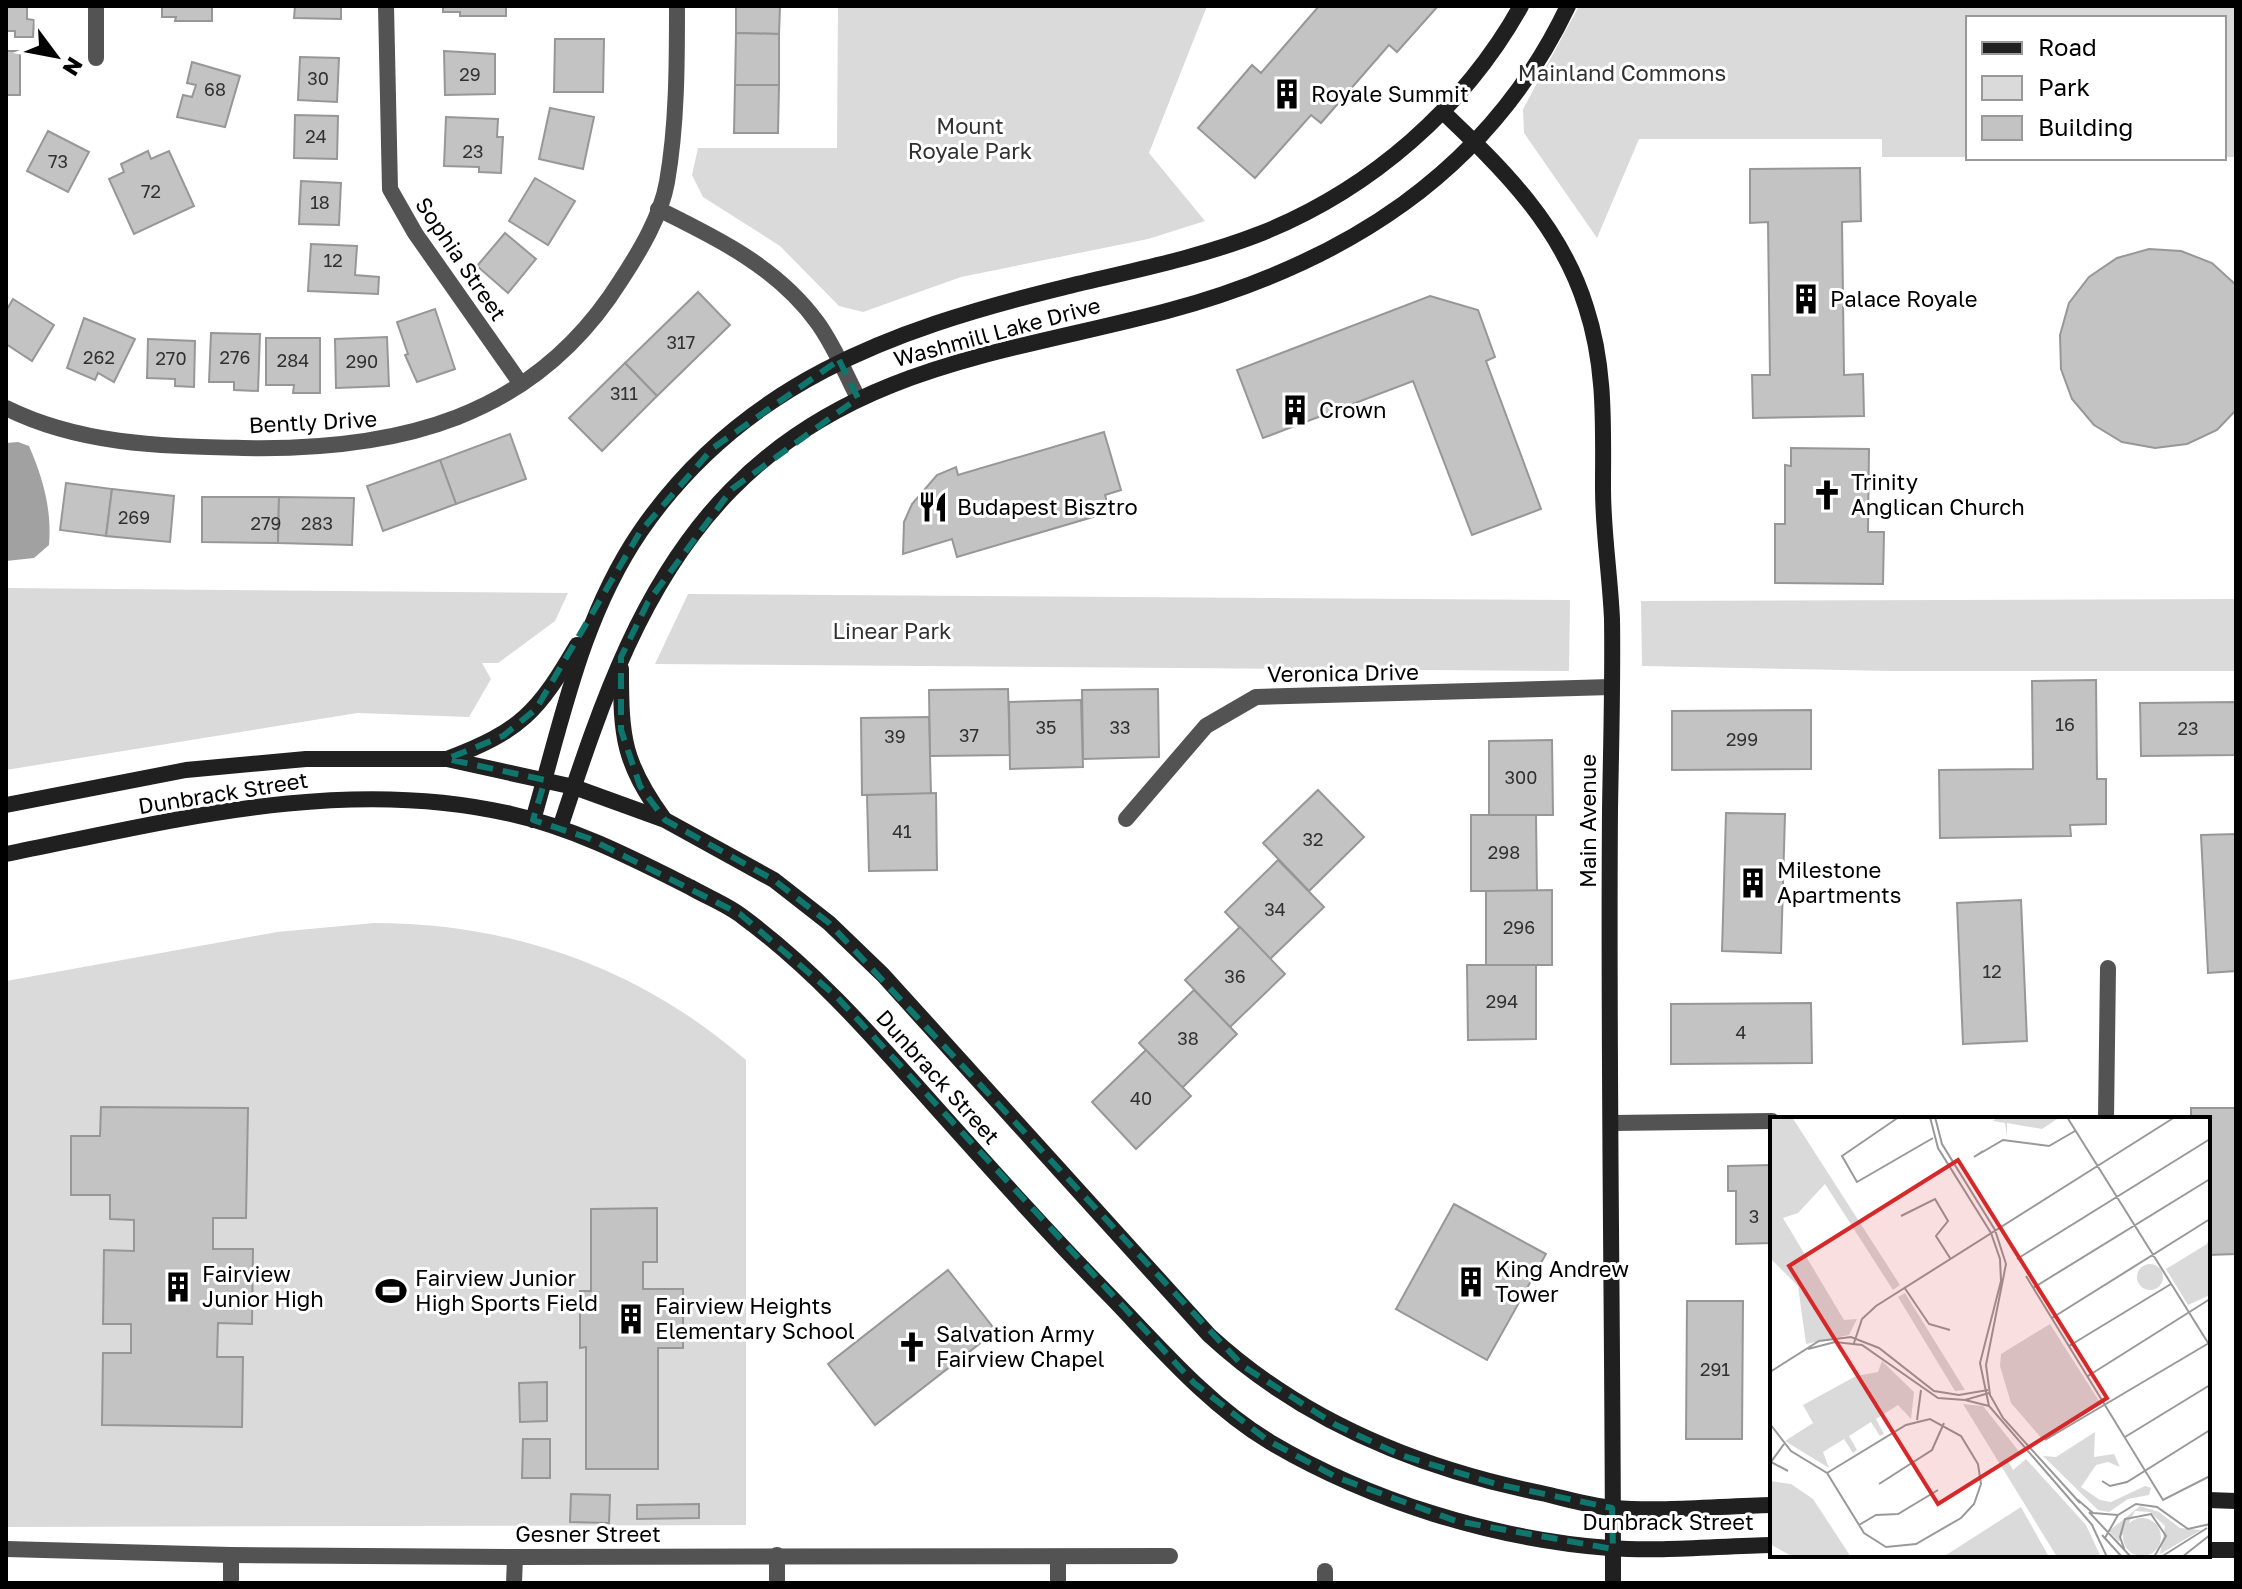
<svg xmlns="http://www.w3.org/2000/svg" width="2242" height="1589" font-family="'Golos Text',sans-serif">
<rect width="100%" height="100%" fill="#fff"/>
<g fill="#dadada">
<path d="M838 6H1207L1149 153 1205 221 1148 239 961 277 863 312 839 306 780 246 703 197 692 175 698 148H837Z"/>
<path d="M1579 6H2236V157H2224V18H1968V157H1882V139H1639L1597 238 1524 133 1523 109Z"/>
<path d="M6 588 568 593 555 621 498 663H482L491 679 469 717 357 713 6 770Z"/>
<path d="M688 594 1570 600 1569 671 655 664Z"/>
<path d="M2236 599V671H1892L1642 666 1641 601Z"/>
<path d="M374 923C513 923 640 968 746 1060V1525L6 1527V981L277 932Z"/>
</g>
<path fill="#a1a1a1" d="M18 442 29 446C43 478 52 510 49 545L34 558 6 561V443Z"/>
<g fill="#c3c3c3" stroke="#979797" stroke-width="2">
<path d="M6 6H27V19L34 20 33 37H15V31H6Z"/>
<path d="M162 6H212V21H175L176 17H162Z"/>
<path d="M295 6H341V19L294 18Z"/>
<path d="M443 6H506V16H460V12H443Z"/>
<path d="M736 6H780L779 34 736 33Z"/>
<path d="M1319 6H1438L1397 52 1389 45 1321 123 1311 115 1255 178 1198 128 1252 65 1261 73Z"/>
<path d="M736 33 779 34V85H735Z"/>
<path d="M555 39H604L603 92H554Z"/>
<rect x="6" y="51" width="14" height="44"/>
<path d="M444 51 495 54V94L445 95Z"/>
<path d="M300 57 339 58 337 102 298 100Z"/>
<path d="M192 62 240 76 225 127 177 117 183 95 192 97 196 85 187 83Z"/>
<path d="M735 85H779L778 133H734Z"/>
<path d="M550 108 594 117 583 169 539 159Z"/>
<path d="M295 115 338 116 337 159 294 158Z"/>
<path d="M446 117 498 119 497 137H503L501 173 479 172V167L444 166Z"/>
<path d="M48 131 89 152 68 192 27 171Z"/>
<path d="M148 151 151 159 169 151 194 206 134 234 109 179 124 172 121 164Z"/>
<path d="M1860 168 1861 221 1842 222 1844 375 1863 374 1864 416 1753 418 1752 375H1770L1768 222 1750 223V169Z"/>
<path d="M535 178 575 201 548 245 509 221Z"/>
<path d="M301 181 341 183 339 225 299 224Z"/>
<path d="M505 233 536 259 508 293 477 266Z"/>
<path d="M311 244 357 246 355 275 379 277 378 294 308 291Z"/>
<path d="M2149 249 2181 251 2212 263 2236 285V410L2217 430 2187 444 2155 448 2122 442 2094 425 2072 399 2061 369 2060 335 2069 303 2089 277 2117 258Z"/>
<path d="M698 292 730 325 657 396 625 363Z"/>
<path d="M1430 296 1478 310 1495 357 1486 361 1541 509 1472 535 1413 381 1263 438 1237 370Z"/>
<path d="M13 299 54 325 32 361 6 344V311Z"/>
<path d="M435 309 455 369 417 382 405 355 408 354 397 322Z"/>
<path d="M84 318 135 339 114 382 98 373 95 380 67 368Z"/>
<path d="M211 333 260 334 258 391 234 390V382H209Z"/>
<path d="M387 337 389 386 336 388 335 339Z"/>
<path d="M266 338H320V393H293L294 385H266Z"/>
<path d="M148 339 195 341 194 387 175 386V379L147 378Z"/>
<path d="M625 363 657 396 602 451 569 418Z"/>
<path d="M1104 432 1121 490 1105 495 1110 512 957 557 952 539 903 554 904 522 912 504 937 475 956 467 958 475Z"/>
<path d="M510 434 526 479 456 504 440 460Z"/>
<path d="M1791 448 1869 449 1868 532H1884L1883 584 1775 583V524H1785V465L1791 466Z"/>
<path d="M440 460 456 504 383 531 367 486Z"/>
<path d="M66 483 112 489 106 536 60 530Z"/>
<path d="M112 489 174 496 170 542 106 536Z"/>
<path d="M202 497H279L278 543 202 542Z"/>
<path d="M279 497 354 498 352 545 278 543Z"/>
<path d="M2096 680 2097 779H2106V824L2070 825 2071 836 1940 838 1939 770 2033 769 2032 681Z"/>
<path d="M1008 689 1010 755 930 756 929 690Z"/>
<path d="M1158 689 1159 757 1083 759 1082 690Z"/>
<path d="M1081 700 1083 767 1010 769 1009 702Z"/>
<path d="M2236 702V755L2141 756 2140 703Z"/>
<path d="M1811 710V769L1672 770V711Z"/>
<path d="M929 717 931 794 862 795 861 718Z"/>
<path d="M1552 740 1553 815H1489V741Z"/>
<path d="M1318 790 1364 837 1309 891 1263 843Z"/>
<path d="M936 793 937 870 869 871 867 795Z"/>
<path d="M1726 813 1785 814 1781 953 1722 951Z"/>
<path d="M1471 815H1536L1537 891H1471Z"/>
<path d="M2236 834V971L2208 973 2201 835Z"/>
<path d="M1278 860 1324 907 1270 959 1225 912Z"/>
<path d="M1552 890V965H1486V891Z"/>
<path d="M2021 900 2027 1041 1963 1044 1957 903Z"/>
<path d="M1240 927 1285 974 1230 1027 1185 980Z"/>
<path d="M1467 965H1536V1039L1468 1040Z"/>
<path d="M1194 990 1237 1034 1182 1088 1139 1043Z"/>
<path d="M1811 1003 1812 1063 1671 1064V1004Z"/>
<path d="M1146 1050 1191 1096 1136 1149 1092 1102Z"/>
<path d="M101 1107 248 1108 246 1218H213V1249H253L252 1324 218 1323 217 1357H243L242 1427 102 1425 103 1353H131V1324H103L104 1250 134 1251V1220L110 1219V1195H71V1136H100Z"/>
<path d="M2191 1108H2236V1254L2208 1255V1119H2191Z"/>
<path d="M1772 1165V1243L1736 1244V1191H1728V1166Z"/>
<path d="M1454 1204 1546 1254 1487 1360 1396 1309Z"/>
<path d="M657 1208V1262H643V1289H683V1348H658V1469H586V1347L580 1348V1291H591V1209Z"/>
<path d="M948 1270 996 1331 875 1425 828 1364Z"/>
<path d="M1687 1301H1743L1742 1439H1686Z"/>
<path d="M547 1382V1421L520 1422 519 1383Z"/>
<path d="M523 1439H550V1478H522Z"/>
<path d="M571 1494 610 1495 609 1523 570 1522Z"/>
<path d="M699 1504V1518L637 1519V1505Z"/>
</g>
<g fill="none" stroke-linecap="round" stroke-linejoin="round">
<g stroke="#535353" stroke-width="16">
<path d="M386 6 390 189 415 233 521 384"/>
<path d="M96 58V6"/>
<path d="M658 209C717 238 777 267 817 322 834 345 845 373 858 398"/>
<path d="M6 408C81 445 161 446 243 448 397 451 534 419 621 280 640 251 661 216 667 182 677 125 677 63 677 6"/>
<path d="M1126 819 1206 726 1256 697 1611 687"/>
<path d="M2106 1119 2108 968"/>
<path d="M1612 1123 1772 1121"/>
<path d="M6 1549 231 1555 515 1557 1170 1556"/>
<path d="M231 1555V1583"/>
<path d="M1325 1571V1583"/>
<path d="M514 1583 515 1557"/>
<path d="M777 1583V1555"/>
<path d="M1058 1583V1558"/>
</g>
<g stroke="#202020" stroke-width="16">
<path d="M1443 112C1503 169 1561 226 1586 307 1606 368 1603 426 1603 489 1603 532 1610 575 1612 619 1613 682 1611 746 1610 810 1608 1068 1613 1325 1613 1583"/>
<path d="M621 669C621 738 623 762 664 819"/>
<path d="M447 759C521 731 538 712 577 645"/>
<path d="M6 805 186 770 306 759H447L574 787 665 820 774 880 829 923 883 975 1209 1335C1302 1421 1418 1468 1541 1493 1564 1498 1589 1506 1613 1508 1665 1512 1720 1506 1772 1505"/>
<path d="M533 820C562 721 581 619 640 532 741 384 891 330 1057 289 1126 272 1196 259 1262 233 1371 189 1464 108 1521 6"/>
<path d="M560 828C600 707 640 583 731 490 853 365 1009 353 1167 311 1342 264 1488 174 1568 6"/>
<path d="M6 854C171 821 342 775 511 814 574 828 632 858 690 887 707 897 728 905 743 917 815 970 873 1037 932 1103 991 1169 1050 1235 1112 1298 1161 1349 1209 1405 1270 1442 1370 1501 1493 1539 1609 1548 1662 1552 1718 1546 1772 1545"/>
<path d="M2208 1500 2236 1501"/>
<path d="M2208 1550H2236"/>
</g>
</g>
<path fill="none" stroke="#0f766e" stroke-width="6" stroke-dasharray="16 10" stroke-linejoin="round" d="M839 360 858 398 732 489 648 602 621 657V730L640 786 665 820 774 880 829 923 1243 1366 1336 1425 1400 1455 1496 1484 1612 1508 1613 1549 1456 1521 1336 1477 1267 1440 1194 1383 836 996 740 914 588 838 533 820 545 780 447 759 503 736 536 709 640 532 713 448Z"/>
<defs>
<g id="building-bare" transform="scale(2.4)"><path d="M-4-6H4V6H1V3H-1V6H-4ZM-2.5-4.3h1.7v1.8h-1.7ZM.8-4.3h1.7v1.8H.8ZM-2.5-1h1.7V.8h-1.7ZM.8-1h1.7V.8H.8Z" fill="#000" stroke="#fff" stroke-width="2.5" paint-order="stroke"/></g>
<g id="church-bare" transform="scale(2.4)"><path d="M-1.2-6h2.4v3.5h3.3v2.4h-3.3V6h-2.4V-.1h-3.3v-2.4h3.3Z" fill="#000" stroke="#fff" stroke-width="2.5" paint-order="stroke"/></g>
<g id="restaurant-bare" transform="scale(2.4)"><path d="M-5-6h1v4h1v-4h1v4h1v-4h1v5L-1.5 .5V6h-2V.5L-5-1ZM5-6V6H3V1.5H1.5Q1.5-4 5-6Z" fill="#000" stroke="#fff" stroke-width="2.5" paint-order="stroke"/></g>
<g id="stadium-bare" transform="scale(2.4)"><path d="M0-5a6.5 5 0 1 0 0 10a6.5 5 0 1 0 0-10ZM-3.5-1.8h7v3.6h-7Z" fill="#000" stroke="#fff" stroke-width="2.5" paint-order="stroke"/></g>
</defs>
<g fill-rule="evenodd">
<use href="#building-bare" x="1287" y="94"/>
<use href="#building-bare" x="1806" y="299"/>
<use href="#building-bare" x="1295" y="410"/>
<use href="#church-bare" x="1827" y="495"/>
<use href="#restaurant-bare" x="933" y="507"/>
<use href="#building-bare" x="1753" y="883"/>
<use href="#building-bare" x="1471" y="1282"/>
<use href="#building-bare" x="178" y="1287"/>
<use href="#stadium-bare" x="391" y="1291"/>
<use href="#building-bare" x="631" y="1319"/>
<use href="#church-bare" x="912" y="1347"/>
</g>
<g text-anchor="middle" stroke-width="6" stroke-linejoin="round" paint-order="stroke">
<g font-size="18" fill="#313131">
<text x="470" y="81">29</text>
<text x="318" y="85">30</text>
<text x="215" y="96">68</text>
<text x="316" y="143">24</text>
<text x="473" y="158">23</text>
<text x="58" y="168">73</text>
<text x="151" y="198">72</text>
<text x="320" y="209">18</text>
<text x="333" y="267">12</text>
<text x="681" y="349">317</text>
<text x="99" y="364">262</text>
<text x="235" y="364">276</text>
<text x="171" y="365">270</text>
<text x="293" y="367">284</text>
<text x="362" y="368">290</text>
<text x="624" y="400">311</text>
<text x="134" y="524">269</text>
<text x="266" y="530">279</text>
<text x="317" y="530">283</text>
<text x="2065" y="731">16</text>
<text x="1046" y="734">35</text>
<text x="1120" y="734">33</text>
<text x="2188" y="735">23</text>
<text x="969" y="742">37</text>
<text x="895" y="743">39</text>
<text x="1742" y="746">299</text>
<text x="1521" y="784">300</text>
<text x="902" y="838">41</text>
<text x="1313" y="846">32</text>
<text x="1504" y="859">298</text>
<text x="1275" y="916">34</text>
<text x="1519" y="934">296</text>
<text x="1992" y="978">12</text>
<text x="1235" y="983">36</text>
<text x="1502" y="1008">294</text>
<text x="1741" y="1039">4</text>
<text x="1188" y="1045">38</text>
<text x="1141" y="1105">40</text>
<text x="1754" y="1223">3</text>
<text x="1715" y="1376">291</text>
</g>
<g font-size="22" fill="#313131" stroke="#fff">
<text x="1622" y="81">Mainland Commons</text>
<text x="970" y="134">Mount<tspan x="970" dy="25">Royale Park</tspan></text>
<text x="892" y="639">Linear Park</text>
</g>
<g font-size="22" fill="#000" stroke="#fff" text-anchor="start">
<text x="1311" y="102">Royale Summit</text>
<text x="1830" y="307">Palace Royale</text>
<text x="1319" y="418">Crown</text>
<text x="1851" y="490">Trinity<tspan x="1851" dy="25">Anglican Church</tspan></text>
<text x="957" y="515">Budapest Bisztro</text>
<text x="1777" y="878">Milestone<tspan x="1777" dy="25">Apartments</tspan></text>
<text x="1495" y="1277">King Andrew<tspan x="1495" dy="25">Tower</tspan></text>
<text x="202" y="1282">Fairview<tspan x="202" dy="25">Junior High</tspan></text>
<text x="415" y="1286">Fairview Junior<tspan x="415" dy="25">High Sports Field</tspan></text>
<text x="655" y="1314">Fairview Heights<tspan x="655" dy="25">Elementary School</tspan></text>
<text x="936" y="1342">Salvation Army<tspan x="936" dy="25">Fairview Chapel</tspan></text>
</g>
<g font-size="22" fill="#000" stroke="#fff">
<text transform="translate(461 259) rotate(56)" y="8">Sophia Street</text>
<text transform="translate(997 332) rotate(-15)" y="8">Washmill Lake Drive</text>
<text transform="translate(313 422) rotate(-3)" y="8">Bently Drive</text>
<text transform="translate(1343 673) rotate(-1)" y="8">Veronica Drive</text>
<text transform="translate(223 793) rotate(-9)" y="8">Dunbrack Street</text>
<text transform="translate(1588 821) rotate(-90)" y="8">Main Avenue</text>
<text transform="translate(938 1077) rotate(48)" y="8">Dunbrack Street</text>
<text x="1668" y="1530">Dunbrack Street</text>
<text x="588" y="1542">Gesner Street</text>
</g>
</g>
<g transform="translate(1770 1117)">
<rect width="440" height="440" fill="#fff"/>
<path d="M0 0H22L130 168 123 173 55 67 28 96 13 101 74 203 87 202 79 218 36 227 28 169 0 141ZM228 0H290L272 12 237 6V20L235 6 223 4ZM440 119V178L418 188 396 152 437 127ZM367 160a13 13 0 1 1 26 0a13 13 0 1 1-26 0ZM135 176 195 273 185 274 128 180ZM280 207 331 287 273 323 241 286 230 249 231 237ZM112 244 144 275 141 302 128 288 106 302 114 317 110 319 101 305 79 319 87 333 83 336 74 322 53 335 59 351 15 324 43 306 33 288 86 259 108 255ZM193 287 213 289 251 337 238 344 243 353 256 342 316 408 331 440H287ZM325 315 324 340 344 337 350 350 338 345 326 348 311 370 330 383 341 385 375 369 381 371 379 378 358 382 339 395 328 393 273 339 286 340ZM0 364 21 367 43 382 81 440H23L0 427ZM370 389 389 395 410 411 431 413 390 437 395 409 380 395 365 394 349 425 339 414ZM251 390 279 440H173ZM353 420a19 19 0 1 1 38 0a19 19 0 1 1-38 0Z" fill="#dadada"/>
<path fill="none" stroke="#999" stroke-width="2" d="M129 0 72 39 87 65 163 21M160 0 168 31 221 116 230 142 231 164 210 246 219 289 323 409M165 0 172 27 225 113 236 147 216 248 220 278 233 301 310 386M297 0 440 229M213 34 204 40 233 23 279 29 305 14M131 99 165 82 178 104 166 119 180 141M247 142 440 22M256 159 393 383 440 359M134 170 159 207 180 213M263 171 440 62M282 201 440 102M84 226 92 202 106 189 405 0M299 229 401 167M38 232 65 225 92 228 168 281 195 283 219 276M0 255 49 224 81 220 109 231 164 274 189 278 218 273M318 259 440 182M195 283 219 289M147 303 151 273M0 307 21 334 57 356 94 416 116 430 146 427 191 401 204 387 211 367 208 347 191 319 160 302 136 308 57 356M355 320 440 268M275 323 439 226M14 327 1 345 18 354M332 364 340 369 357 365 440 313M109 367 162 333 174 306M308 383 323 396 348 398M319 395 361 440M89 408 106 398 128 397 168 373M322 408 337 440M332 418 352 440M335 421 348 398 366 387 387 390 418 412 440 407M355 434 350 420 355 402 381 397 396 419 384 440M391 440 437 411M412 440 440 418"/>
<path fill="#d62828" fill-opacity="0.15" stroke="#d62828" stroke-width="4" d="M188 43 337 281 168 387 19 149Z"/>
<rect width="440" height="440" fill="none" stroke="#000" stroke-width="4"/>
</g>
<rect width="2242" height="1589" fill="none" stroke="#000000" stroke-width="16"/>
<rect x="1966" y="16" width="260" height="144" fill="#ffffff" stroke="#999999" stroke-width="2"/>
<rect x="1982" y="42" width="40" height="12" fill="#202020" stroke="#999999" stroke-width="2"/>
<text x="2038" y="56" font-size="24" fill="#000000">Road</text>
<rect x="1982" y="76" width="40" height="24" fill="#dadada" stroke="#999999" stroke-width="2"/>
<text x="2038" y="96" font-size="24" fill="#000000">Park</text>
<rect x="1982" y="116" width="40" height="24" fill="#c3c3c3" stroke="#999999" stroke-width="2"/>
<text x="2038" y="136" font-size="24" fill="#000000">Building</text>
<g transform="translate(56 56) rotate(122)" stroke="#ffffff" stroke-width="6" paint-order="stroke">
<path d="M0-6L14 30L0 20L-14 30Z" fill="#000000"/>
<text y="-12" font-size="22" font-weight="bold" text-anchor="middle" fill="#000000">N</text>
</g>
</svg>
